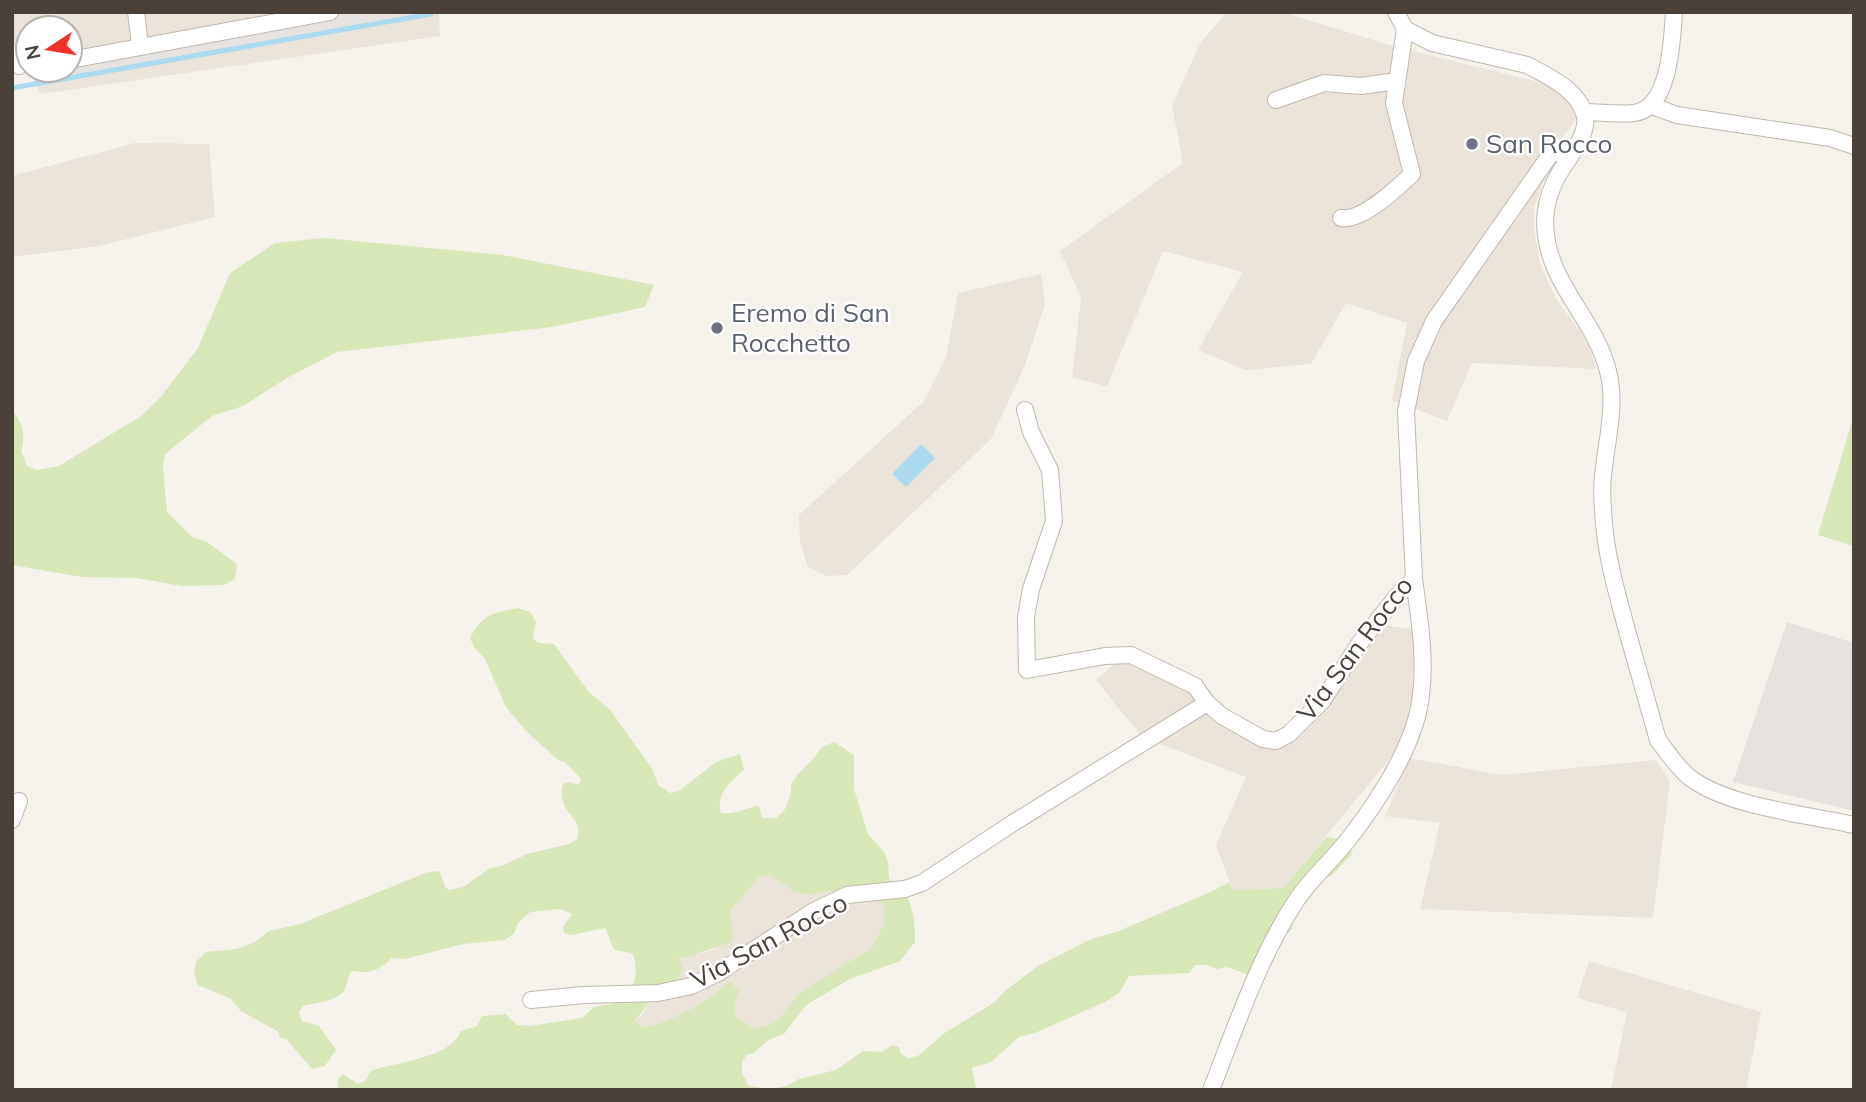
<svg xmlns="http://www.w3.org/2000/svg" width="1866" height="1102" font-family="Mulish,sans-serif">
<rect width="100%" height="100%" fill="#f5f2ec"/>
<g fill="#e9e3da">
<path d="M12 12H439L440 36 41 94 28 70H70V28H28V70L12 39Z"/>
<path d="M1227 12H1282L1396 47 1539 82 1585 106 1563 137 1542 186 1534 208V229L1540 264 1555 297 1589 344 1596 369 1472 363 1447 421 1392 400 1407 323 1346 303 1311 364 1245 370 1198 350 1243 272 1163 251 1107 386 1072 378 1081 297 1060 251 1183 163 1172 105 1201 42Z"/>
<path d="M135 143 209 144 215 217 99 246 12 257V176Z"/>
<path d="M1041 274 1045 304 1025 365 991 439 847 575 827 576 808 567 800 542 799 515 924 401 946 357 958 293Z"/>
<path d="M1369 624 1415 629 1412 718 1393 755 1283 888 1232 890 1216 845 1246 777 1142 737 1096 680 1126 653 1280 741Z"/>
<path d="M1409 758 1502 775 1656 760 1670 781 1653 918 1420 909 1440 823 1385 816Z"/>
<path d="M768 875 792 890 808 895 859 887 882 902 885 910 883 926 871 948 801 992 793 999 784 1015 768 1027 754 1029 734 1016V1000L730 981 707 1002 666 1023 644 1028 634 1021 642 1015 647 1004 668 990 679 960 689 955 711 951 733 937 729 911 758 878Z"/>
<path d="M1589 961 1761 1012 1746 1090H1611L1627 1012 1577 998Z"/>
</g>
<path fill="#e5e1dd" d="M1787 622 1854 643V811L1733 782Z"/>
<g fill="#d7e7b7" fill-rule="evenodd">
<path d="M324 238 503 255 654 285 645 307 552 327 337 352 287 378 243 406 212 416 165 454 163 466 167 512 192 537 207 542 237 564 235 579 223 585 182 586 136 578 82 577 12 565V411C23 421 26 438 21 451L27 466 37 470 59 466 141 416 159 399 198 348 230 273 275 243Z"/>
<path d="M1854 415V546L1818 535Z"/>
<path d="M518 608 530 612 536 622 533 638 538 643 554 644 588 691 611 711 653 770 658 785 670 793 679 791 716 762 740 754 744 770C731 781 715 795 721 813 734 816 746 807 759 806L762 818H776L784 811 791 793V784L799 773 813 759 822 747 834 742 854 755V789L868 834 884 852 888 862 889 879C911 886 916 921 915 942L900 961 850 979 806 1005 784 1034 768 1040 754 1053 746 1055 742 1063V1073L749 1086 770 1089 786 1086 799 1079 836 1070 863 1051 882 1052 893 1045 899 1047 901 1054 908 1058 918 1056 943 1034 995 1002 1006 990 1038 966 1093 938 1116 932 1213 891 1229 882 1232 890 1283 888 1326 837 1342 839 1349 843 1352 854 1332 875 1289 894 1287 906 1292 929 1276 945C1274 963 1274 967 1257 978L1227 967 1216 969 1207 965H1195L1189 973 1129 976 1119 993 1105 1002 1035 1033 1019 1037 991 1062 972 1068 975 1084 978 1090H337L338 1079 343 1074 358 1084 365 1081 371 1071C396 1062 451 1058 461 1031L477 1026 482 1016 506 1014 511 1020 518 1025 530 1026 582 1018 594 1007 629 1001C633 987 640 966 632 953L614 950 605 928 572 935 564 933 563 927 572 914 561 909 530 912 518 923 514 934 504 940 463 944 405 959 391 958C379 971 369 974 352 971 347 978 348 981 346 987 342 1001 315 1003 303 1006L299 1012 302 1021 319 1026 336 1050 325 1066 312 1069 286 1039 280 1038 279 1032 241 1011 231 999 198 985 194 973 196 962 206 952 237 949 255 942 269 931 300 924 428 872 439 871 446 888 450 890 463 887 490 868 502 866 527 854 569 844 577 839C586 817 555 814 563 784L569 782 579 785 581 779 565 762 558 760 527 732 506 707 485 659 474 647 470 638C483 614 492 613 518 608ZM768 875 792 890 808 895 859 887 882 903 885 910 883 926 871 948 801 992C780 1010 788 1023 754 1029L735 1016V1000L739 991 730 981C705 1003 677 1020 644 1028L634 1021C641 1015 643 1008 649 1003 661 991 675 987 683 969L679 959 730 943 733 937 730 911 758 878Z"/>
</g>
<path fill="#e5e2e0" d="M344 12H397L398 19 52 79 51 70H70V63Z"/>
<path fill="#acdaef" d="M921 444 935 458 906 487 892 474Z"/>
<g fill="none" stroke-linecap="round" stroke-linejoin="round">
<path stroke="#acdaef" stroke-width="5" d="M12 88 431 14"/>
<g stroke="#c1b8af" stroke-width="18">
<g id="street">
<path d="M136 12 140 45"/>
<path d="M1396 12 1405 29 1432 43 1527 65C1548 76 1579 90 1585 116 1589 137 1564 162 1555 181 1549 194 1545 208 1545 222 1546 284 1594 315 1608 371 1617 406 1606 442 1603 476 1601 492 1603 509 1604 524 1607 559 1617 593 1626 627 1637 665 1647 702 1658 740 1668 753 1676 766 1689 777 1728 807 1805 814 1854 825"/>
<path d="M12 54 19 66"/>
<path d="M70 60 330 12"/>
<path d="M1276 100 1324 83 1361 86 1397 81"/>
<path d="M1652 106 1677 115 1830 138 1854 146"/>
<path d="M1584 112C1600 112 1618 115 1634 113 1670 109 1672 41 1674 12"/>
<path d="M1341 218C1363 221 1397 188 1412 174L1394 103 1405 29"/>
<path d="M1025 410 1031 432 1050 470 1054 521 1031 589 1026 617 1027 670 1105 656 1131 655 1195 686 1207 703 1222 716 1263 739 1276 741 1289 734 1323 700 1359 644 1397 596 1414 579 1406 412 1416 361 1434 321 1550 155 1559 152H1571"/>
<path d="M12 820 19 801"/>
<path d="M531 1000 584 995 658 993 691 986 718 973 814 911 847 895 905 889 922 883 1013 823 1207 703"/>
<path d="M1211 1090C1235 1029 1260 955 1296 901 1311 878 1334 859 1351 836 1380 798 1416 744 1421 695 1426 658 1419 616 1414 579"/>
</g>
</g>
<use href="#street" stroke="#fff" stroke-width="16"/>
</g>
<g fill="#6b7280" stroke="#fff" stroke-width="2.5">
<circle cx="1472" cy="144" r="7"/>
<circle cx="717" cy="328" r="7"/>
</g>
<g text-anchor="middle" stroke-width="5" stroke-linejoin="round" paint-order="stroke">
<g font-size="26" fill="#5b616d" stroke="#fff" text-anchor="start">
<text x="1486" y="153">San Rocco</text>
<text x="731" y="322">Eremo di San<tspan x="731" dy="30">Rocchetto</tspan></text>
</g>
<g font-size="26" fill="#4a423a" stroke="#fff">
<text transform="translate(1355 649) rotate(-53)" y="9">Via San Rocco</text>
<text transform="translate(769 941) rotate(-28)" y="9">Via San Rocco</text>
</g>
</g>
<rect width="1866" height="1102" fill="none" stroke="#4a423a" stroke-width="28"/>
<g transform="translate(49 49) rotate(258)"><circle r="33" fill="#ffffff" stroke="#b7b3b0" stroke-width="2"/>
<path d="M0-5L12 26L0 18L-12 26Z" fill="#f23027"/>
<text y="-10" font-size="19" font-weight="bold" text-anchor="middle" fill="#4a423a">N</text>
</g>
</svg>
